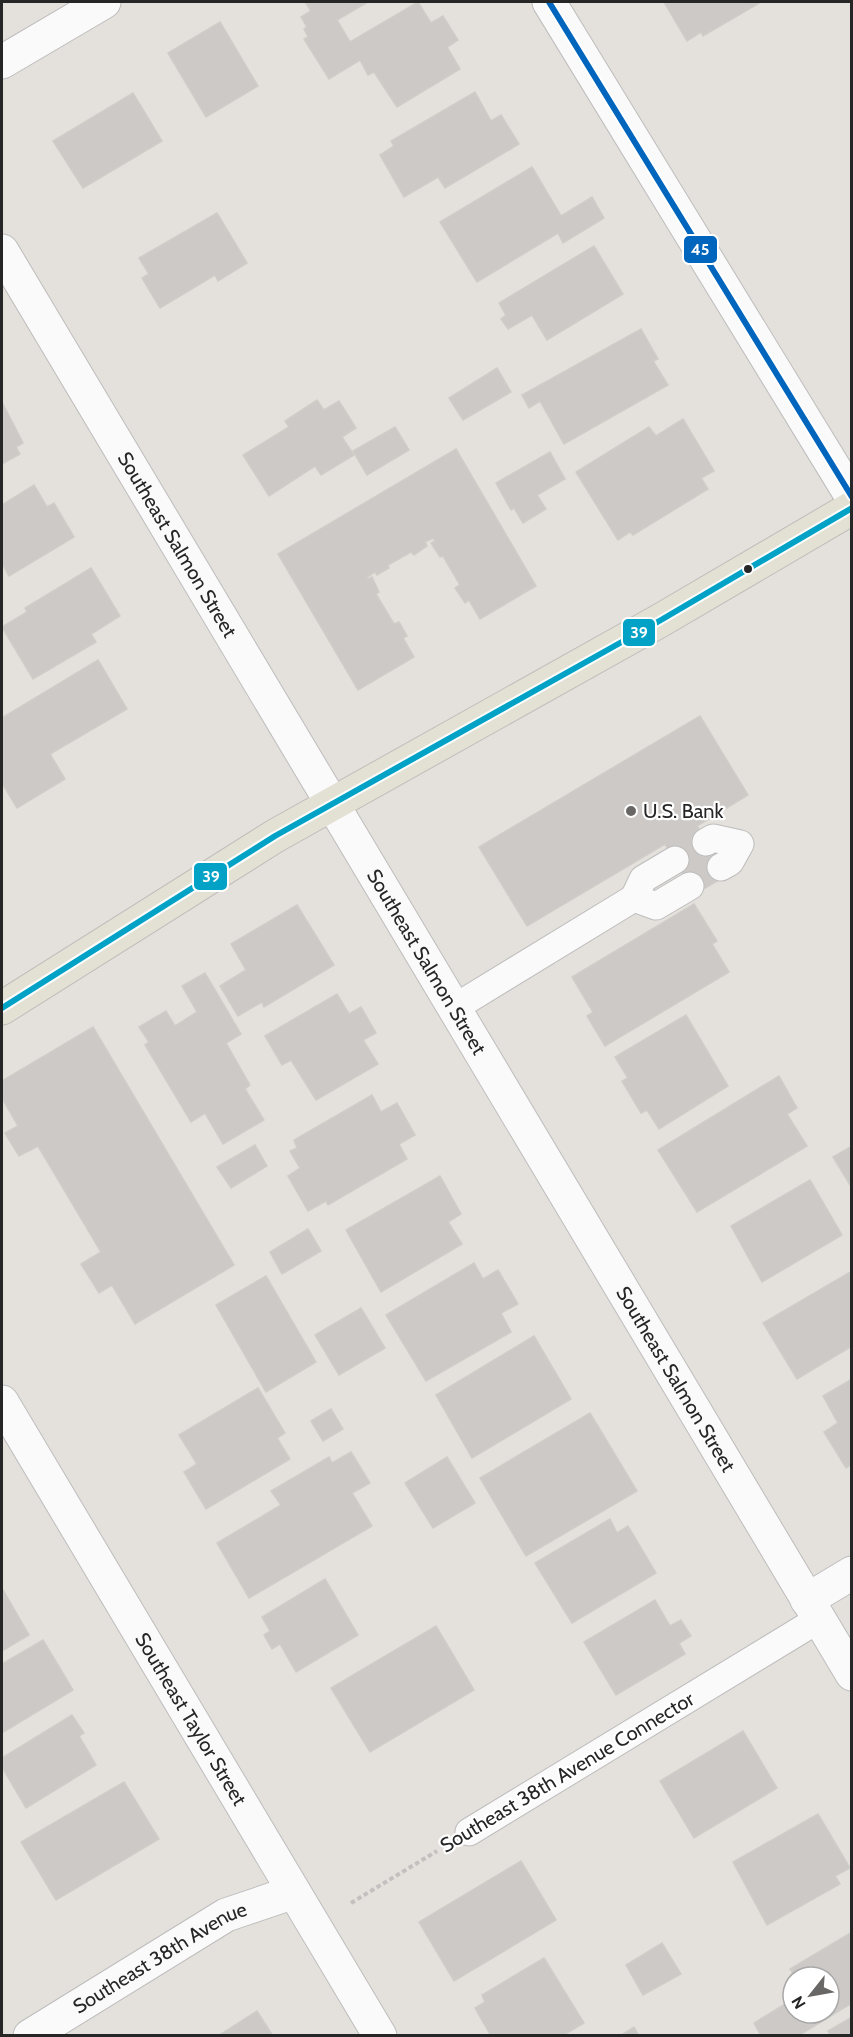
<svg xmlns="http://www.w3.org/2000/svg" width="853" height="2037" font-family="Cabin,sans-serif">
<rect width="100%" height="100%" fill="#e4e1dc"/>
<g fill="#ccc9c6" stroke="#cfcdc8" stroke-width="1.5">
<path d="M305 2H368L337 20 350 42 418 2 431 23 443 16 458 40 447 47 460 69 397 107 374 72 368 75 360 60 329 79 304 39 308 37 304 29 307 27 301 17 311 11Z"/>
<path d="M664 2H761L703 36 701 32 687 41Z"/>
<path d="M220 22 258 86 206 117 168 53Z"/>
<path d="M475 92 491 121 501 115 519 144 445 188 438 177 404 197 380 155 394 146 391 141Z"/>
<path d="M133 93 162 141 83 188 53 141Z"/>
<path d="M532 167 561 216 592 197 604 218 563 243 558 233 477 282 440 222Z"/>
<path d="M217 213 247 263 218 281 215 275 160 308 142 278 149 274 139 258Z"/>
<path d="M594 246 623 294 547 340 532 315 508 329 501 319 506 315 499 303Z"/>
<path d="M641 329 658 359 653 361 668 385 564 444 540 401 529 408 522 395Z"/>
<path d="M497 368 511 392 463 420 449 398Z"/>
<path d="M317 400 324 410 339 401 356 428 342 437 354 455 321 475 315 466 269 496 243 455 289 427 285 421Z"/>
<path d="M2 402 23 443 16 447 20 454 2 464Z"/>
<path d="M683 419 714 471 701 478 708 489 633 535 630 532 618 540 576 472 649 427 656 436Z"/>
<path d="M395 427 409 450 367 475 353 451Z"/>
<path d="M456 449 536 586 480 619 469 600 465 603 455 588 460 585 443 556 440 557 431 543 435 541 433 538 425 542 427 546 414 555 411 552 388 565 389 568 377 575 375 572 367 577 368 579 372 577 379 592 376 594 394 624 399 622 407 636 403 638 414 657 358 690 278 554Z"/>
<path d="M550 452 565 479 537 495 546 509 523 523 514 508 511 510 496 483Z"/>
<path d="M34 485 47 507 54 503 74 537 9 576 2 563V505Z"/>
<path d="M91 568 120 616 91 634 96 642 33 679 2 627 27 612 25 608Z"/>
<path d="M98 660 127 709 50 754 65 779 17 808 2 783V718Z"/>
<path d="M700 716 748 795 697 826 726 876 695 894 665 844 527 926 479 847Z"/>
<path d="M694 904 717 941 712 944 729 972 605 1046 587 1016 593 1012 572 977Z"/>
<path d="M297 905 334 965 264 1007 262 1002 238 1016 220 986 246 970 231 944Z"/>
<path d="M205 973 241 1034 226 1043 250 1085 245 1089 264 1120 223 1144 205 1113 191 1122 145 1045 149 1042 139 1027 166 1011 175 1026 197 1012 182 986Z"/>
<path d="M337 994 349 1014 361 1007 376 1033 363 1040 378 1064 316 1100 291 1060 282 1065 265 1036Z"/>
<path d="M686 1015 728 1086 659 1129 647 1110 641 1113 622 1081 628 1078 615 1057Z"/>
<path d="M93 1027 234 1265 135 1324 112 1285 99 1293 81 1264 101 1252 38 1146 19 1156 5 1133 18 1126 2 1098V1081Z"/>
<path d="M779 1076 797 1108 787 1114 807 1146 697 1212 658 1150Z"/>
<path d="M372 1095 381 1112 397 1103 415 1135 399 1144 407 1159 328 1205 326 1201 308 1211 288 1176 300 1168 290 1151 297 1148 294 1140Z"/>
<path d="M255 1145 267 1166 231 1188 217 1167Z"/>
<path d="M852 1146V1188L833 1157Z"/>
<path d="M440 1176 461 1214 448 1222 462 1244 381 1292 346 1230Z"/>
<path d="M810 1180 842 1235 762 1282 731 1226Z"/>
<path d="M308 1229 321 1251 282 1274 270 1252Z"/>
<path d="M474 1263 483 1279 498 1270 518 1304 501 1313 511 1332 426 1381 386 1315Z"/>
<path d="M852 1271V1346L797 1379 763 1323Z"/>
<path d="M266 1276 316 1362 266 1392 216 1305Z"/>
<path d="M361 1308 385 1348 339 1375 315 1335Z"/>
<path d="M534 1336 571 1399 472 1458 436 1395Z"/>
<path d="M852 1379V1464L846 1468 824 1432 838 1423 823 1396Z"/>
<path d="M258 1388 285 1433 277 1438 290 1459 206 1509 184 1472 197 1464 179 1435Z"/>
<path d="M331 1409 343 1429 323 1441 311 1421Z"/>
<path d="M590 1413 637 1491 526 1556 480 1478Z"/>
<path d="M351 1452 370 1483 352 1493 372 1526 249 1598 217 1543 281 1505 271 1491 329 1457 332 1463Z"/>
<path d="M447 1457 475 1503 433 1528 405 1483Z"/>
<path d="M610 1519 617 1533 628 1526 656 1573 572 1623 535 1563Z"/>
<path d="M325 1579 358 1635 296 1672 280 1644 272 1649 264 1635 270 1631 262 1617Z"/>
<path d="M2 1588 29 1635 2 1651Z"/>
<path d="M655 1600 670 1626 681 1620 691 1636 679 1643 685 1654 616 1695 584 1642Z"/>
<path d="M436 1626 474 1690 370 1752 331 1688Z"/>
<path d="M43 1640 73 1690 2 1733V1664Z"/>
<path d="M72 1715 84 1733 79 1736 96 1765 26 1808 2 1767V1758Z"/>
<path d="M743 1731 777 1788 694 1838 660 1781Z"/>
<path d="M124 1782 159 1839 56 1900 21 1842Z"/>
<path d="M818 1814 850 1868 835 1876 840 1884 767 1925 733 1862Z"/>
<path d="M521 1861 556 1920 454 1981 419 1922Z"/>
<path d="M852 1932V2003L798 2036H761L754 2023 793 1999V2013H829V1977H795L790 1969Z"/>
<path d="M662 1943 681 1974 643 1995 626 1965Z"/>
<path d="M544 1958 584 2023 562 2036H491L475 2008 485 2002 482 1995Z"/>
<path d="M257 2011 273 2036H218Z"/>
<path d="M852 2017V2036H831L828 2031Z"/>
<path d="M634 2027 639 2036H620Z"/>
</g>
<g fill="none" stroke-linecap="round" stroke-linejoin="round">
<g stroke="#bebdbd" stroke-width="29">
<g id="service">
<path d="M706 842 713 838 740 844 730 862 721 867"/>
<path d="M634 898 643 879 675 860"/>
<path d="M454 1008 634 898 656 906 690 886"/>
<path d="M469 1832 819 1619"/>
</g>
</g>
<g stroke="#bebdbd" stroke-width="35">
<g id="minor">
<path d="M549 2 852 497"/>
<path d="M2 62 104 2"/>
<path id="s1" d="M2 251 852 1674"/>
<path id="s2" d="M2 1402 380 2036"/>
<path d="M807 1600 852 1573"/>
<path id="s3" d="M30 2036 226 1915 294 1892"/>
</g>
</g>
<g stroke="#bebdbb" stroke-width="35">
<path id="primary" d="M2 1008 275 836 661 620 852 508"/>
</g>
<path stroke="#c2c1c0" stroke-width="4" stroke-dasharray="4.5 3" stroke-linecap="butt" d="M351 1903 437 1851"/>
<use href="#service" stroke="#fbfafa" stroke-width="27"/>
<use href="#minor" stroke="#fbfafa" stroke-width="33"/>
<use href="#primary" stroke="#e3e0d4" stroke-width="33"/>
<g stroke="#fff" stroke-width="10">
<path id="bus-1" d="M549 2 852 497"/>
</g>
<g stroke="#fff" stroke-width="10">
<path id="bus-2" d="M2 1008 275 836 661 620 852 508"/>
</g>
<use href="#bus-1" stroke="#0065bd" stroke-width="6"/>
<use href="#bus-2" stroke="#02a2c6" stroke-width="6"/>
</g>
<circle fill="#262626" stroke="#fff" stroke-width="2" cx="748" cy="569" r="5"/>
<circle fill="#686766" stroke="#fff" stroke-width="2" cx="631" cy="811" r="6"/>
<g text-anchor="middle" stroke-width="4.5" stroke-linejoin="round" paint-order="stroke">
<g font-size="20" fill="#262626" stroke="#fff">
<text dy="7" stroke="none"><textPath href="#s1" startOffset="342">Southeast Salmon Street</textPath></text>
<text dy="7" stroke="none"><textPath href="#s1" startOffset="828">Southeast Salmon Street</textPath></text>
<text dy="7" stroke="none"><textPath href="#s1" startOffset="1314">Southeast Salmon Street</textPath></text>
<text dy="7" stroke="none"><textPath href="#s2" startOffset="369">Southeast Taylor Street</textPath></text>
<text transform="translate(567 1772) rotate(-31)" y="7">Southeast 38th Avenue Connector</text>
<text dy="7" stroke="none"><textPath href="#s3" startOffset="152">Southeast 38th Avenue</textPath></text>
</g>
<g font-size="20" fill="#262626" stroke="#fff" text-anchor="start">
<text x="643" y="818">U.S. Bank</text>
</g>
</g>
<g stroke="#fff" stroke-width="2">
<rect x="683" y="235" width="35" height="29" rx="6" fill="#0065bd"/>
<rect x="622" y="618" width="34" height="29" rx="6" fill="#02a2c6"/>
<rect x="193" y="862" width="35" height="29" rx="6" fill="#02a2c6"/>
</g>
<g font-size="16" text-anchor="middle" font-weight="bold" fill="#fff">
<text x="700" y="255">45</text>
<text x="639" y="638">39</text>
<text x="211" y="882">39</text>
</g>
<rect width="853" height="2037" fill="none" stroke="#262626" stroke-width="6"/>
<g transform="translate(811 1995) rotate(239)"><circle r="28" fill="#ffffff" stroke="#a8a8a8" stroke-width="1.5"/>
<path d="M0-4.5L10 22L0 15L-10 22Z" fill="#686766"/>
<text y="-9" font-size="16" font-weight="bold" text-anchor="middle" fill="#262626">N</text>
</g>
</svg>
